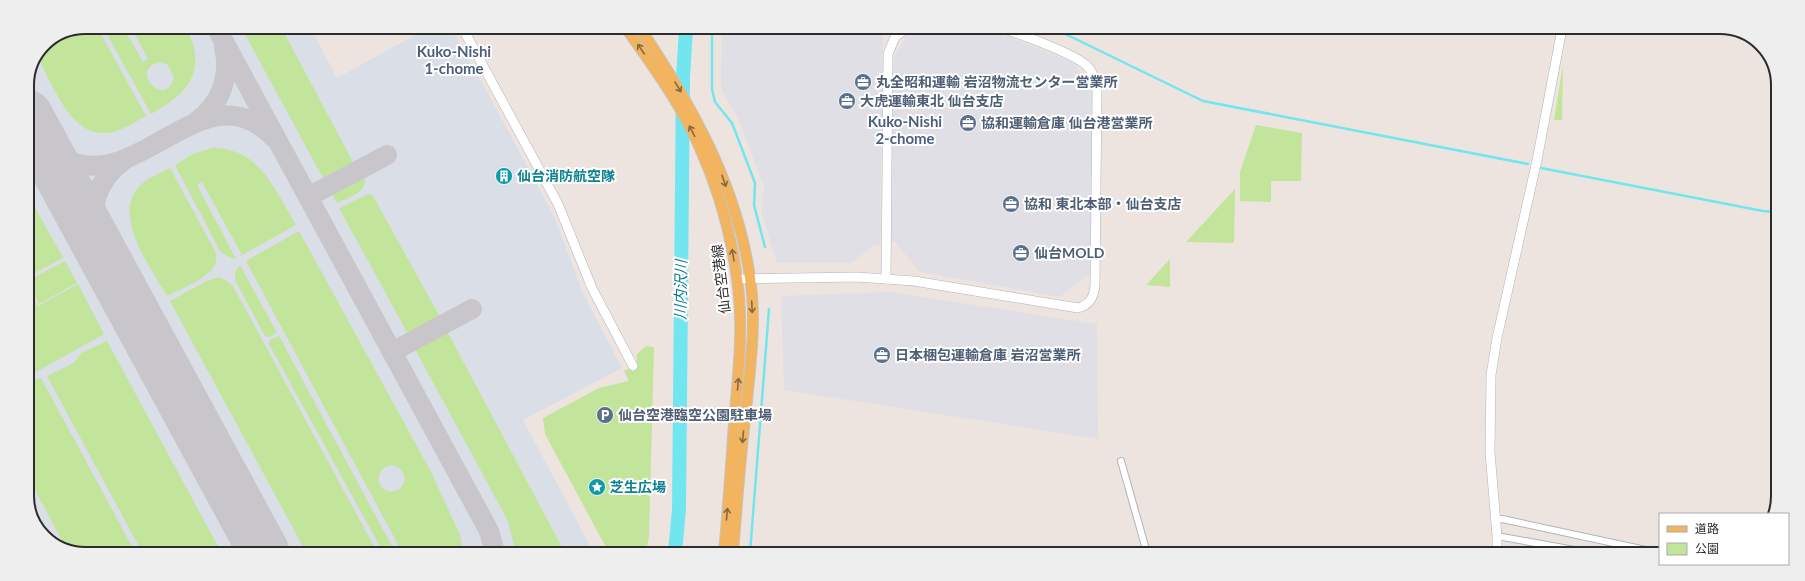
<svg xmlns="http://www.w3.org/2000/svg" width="1805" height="581" font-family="Lato,'Noto Sans JP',sans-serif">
<rect width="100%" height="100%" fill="#eee4df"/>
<g fill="#e0dfe6">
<path d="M722 28H883L880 245H875L851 263H777L761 211 764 187 739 121 721 88Z"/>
<path d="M965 30 1008 36 1074 63 1093 93 1091 275 1086 276 1060 297 920 272 895 242H891L894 57 906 36 918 32Z"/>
<path d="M890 292 1097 324 1098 439 784 390 781 296Z"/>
</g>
<path fill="#dadee7" d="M85 27H310L337 78 430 27H450L490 97 555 218 582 291 622 368 523 420 594 553 70 552 50 539 27 498V85L44 44Z"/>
<g fill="#c2e49b" fill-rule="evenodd">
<path d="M85 27H97L146 116C135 122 124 129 113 132 72 142 54 86 38 58L44 44Z"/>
<path d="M103 27H123L143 62 148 59 131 27H186C208 71 189 93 151 114ZM160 62 168 65 174 77C167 110 126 70 160 62Z"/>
<path d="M241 27H281L353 162 323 178Z"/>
<path d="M1563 65 1562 120H1554Z"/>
<path d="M1256 125 1302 133 1301 181H1271V202L1240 201V172Z"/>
<path d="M212 148C260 148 274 189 296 225L242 255 202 182 197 185 236 259 231 258 220 251 175 165 191 155Z"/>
<path d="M170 168 216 253C221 276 183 287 167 296 151 268 108 211 143 183 150 177 161 173 170 168Z"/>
<path d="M364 177C369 192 348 198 337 203L332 195Z"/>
<path d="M1235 189 1234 243 1186 242Z"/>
<path d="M27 193 63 258 27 277Z"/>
<path d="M369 194 373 196 440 317 408 334 339 208Z"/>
<path d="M299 231 430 470 460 535 463 552H402L246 261ZM390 465C411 466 408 495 387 491 375 484 376 470 390 465Z"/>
<path d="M1170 259V287L1146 285Z"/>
<path d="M65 261 77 283 39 304 27 281Z"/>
<path d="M240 265 277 333 269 337 265 336 235 280V272Z"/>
<path d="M219 277 224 279 233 286 377 552H306L170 301 207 281Z"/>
<path d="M78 284 104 334 27 377V285L38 306Z"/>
<path d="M447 331 565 553H516L508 521 415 349Z"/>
<path d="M279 336 395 552H383L269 344 270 340Z"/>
<path d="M107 341 221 552H142L47 376 74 363 81 353Z"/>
<path d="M646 346 654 347 649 536 646 553H609L545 434 543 418 599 388 629 381 624 371 637 364V354Z"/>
<path d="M41 378 135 552H70L67 550 27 475V382L33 379Z"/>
</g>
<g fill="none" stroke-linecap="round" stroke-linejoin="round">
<g stroke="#72e6f0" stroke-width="2.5">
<path d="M712 28V89L715 102 732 123 755 183 754 205 765 247"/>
<path d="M1053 28 1203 101 1528 164"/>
<path d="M1541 168 1763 211 1777 212"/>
<path d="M750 553 769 309"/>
</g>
<path stroke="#72e6f0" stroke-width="14" d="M675 553 679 509 683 78 686 28"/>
<g stroke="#c8c6ca" stroke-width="20">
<path d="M216 27 489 531 495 552"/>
<path d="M197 121C221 104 231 75 224 47"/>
<path d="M36 131C45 146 58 157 75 163 144 185 208 69 273 137"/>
<path d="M308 197 387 155"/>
<path d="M97 244C87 212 96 180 124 160"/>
<path d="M392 352 472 309"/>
</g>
<path stroke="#c8c6ca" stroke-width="51" d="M27 115 264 552"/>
<g stroke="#afb4bc" stroke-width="8">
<g id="street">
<path d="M1121 461 1147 553"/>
<path d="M1495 520 1502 519 1660 553"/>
<path d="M1497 536 1596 554"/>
</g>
</g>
<g stroke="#afb4bc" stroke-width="10">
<g id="secondary">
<path d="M462 27 558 204 592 288 633 366"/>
<path d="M737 279 857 277 914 281 1078 308C1090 305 1094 297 1095 285L1097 91C1096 82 1094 73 1087 66 1075 54 1018 33 1000 28"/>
<path d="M886 279 888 54 895 37 907 28"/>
<path d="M1497 554V536L1490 452 1491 375 1497 338 1537 160 1562 29"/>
</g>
</g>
<g stroke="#c4c4c4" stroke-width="12">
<g id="primary">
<path d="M626 28C652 65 681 104 699 146 718 188 731 233 737 279 744 326 738 376 734 423 731 466 728 510 724 553"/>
<path d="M640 28C691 104 737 185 750 278 757 322 750 367 746 411 740 458 737 505 733 553"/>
</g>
</g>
<use href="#street" stroke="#fff" stroke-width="6"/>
<use href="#secondary" stroke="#fff" stroke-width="9"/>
<use href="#primary" stroke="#f2b45f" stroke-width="10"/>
</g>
<defs><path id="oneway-shaft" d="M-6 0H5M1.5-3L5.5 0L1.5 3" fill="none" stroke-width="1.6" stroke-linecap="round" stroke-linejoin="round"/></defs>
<g stroke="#856943">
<use href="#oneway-shaft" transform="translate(641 49) rotate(-124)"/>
<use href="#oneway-shaft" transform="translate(678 87) rotate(59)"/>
<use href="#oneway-shaft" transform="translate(692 131) rotate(-117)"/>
<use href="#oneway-shaft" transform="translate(724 181) rotate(71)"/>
<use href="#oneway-shaft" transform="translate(733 255) rotate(-100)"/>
<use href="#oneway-shaft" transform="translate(752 307) rotate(87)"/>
<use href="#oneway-shaft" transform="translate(738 384) rotate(-85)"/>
<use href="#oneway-shaft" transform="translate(743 437) rotate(95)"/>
<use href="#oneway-shaft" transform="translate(727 514) rotate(-85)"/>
</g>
<defs>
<g id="office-disc" transform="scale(0.9)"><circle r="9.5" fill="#5c6f8a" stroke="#fff"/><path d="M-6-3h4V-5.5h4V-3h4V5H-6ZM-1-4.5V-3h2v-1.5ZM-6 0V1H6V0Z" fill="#fff"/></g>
<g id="building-disc" transform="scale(0.9)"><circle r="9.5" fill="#0f9aa8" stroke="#fff"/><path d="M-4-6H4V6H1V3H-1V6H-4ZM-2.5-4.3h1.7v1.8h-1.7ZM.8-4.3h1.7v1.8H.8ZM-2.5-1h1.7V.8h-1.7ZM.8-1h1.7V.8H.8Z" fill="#fff"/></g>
<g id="parking-disc" transform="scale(0.9)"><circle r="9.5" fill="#5c6f8a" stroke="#fff"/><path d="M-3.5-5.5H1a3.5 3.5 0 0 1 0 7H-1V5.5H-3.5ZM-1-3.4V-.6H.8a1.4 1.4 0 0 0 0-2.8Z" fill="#fff"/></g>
<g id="sight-disc" transform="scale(0.9)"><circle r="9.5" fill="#0f9aa8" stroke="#fff"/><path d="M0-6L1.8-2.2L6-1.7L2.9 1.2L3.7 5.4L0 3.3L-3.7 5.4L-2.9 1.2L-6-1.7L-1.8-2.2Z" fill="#fff"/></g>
</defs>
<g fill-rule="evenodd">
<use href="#office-disc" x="863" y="82"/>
<use href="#office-disc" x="847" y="101"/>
<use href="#office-disc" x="968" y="123"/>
<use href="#building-disc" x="504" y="176"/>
<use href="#office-disc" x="1011" y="204"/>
<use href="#office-disc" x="1021" y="253"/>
<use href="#office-disc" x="882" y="355"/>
<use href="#parking-disc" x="605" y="415"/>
<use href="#sight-disc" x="597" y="487"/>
</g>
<g text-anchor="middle" stroke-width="4" stroke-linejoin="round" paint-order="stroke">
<g font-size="14" font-weight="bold" fill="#4e5e75" stroke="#fff" text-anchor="start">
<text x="876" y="87">丸全昭和運輸 岩沼物流センター営業所</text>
<text x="860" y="106">大虎運輸東北 仙台支店</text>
<text x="981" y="128">協和運輸倉庫 仙台港営業所</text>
<text x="1024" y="209">協和 東北本部・仙台支店</text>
<text x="1034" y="258">仙台MOLD</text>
<text x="895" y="360">日本梱包運輸倉庫 岩沼営業所</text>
<text x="618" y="420">仙台空港臨空公園駐車場</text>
</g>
<g font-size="14" font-weight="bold" fill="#0d838f" stroke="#fff" text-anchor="start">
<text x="517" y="181">仙台消防航空隊</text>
<text x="610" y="492">芝生広場</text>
</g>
<g font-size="14" fill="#2c2c2c" stroke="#fff">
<text transform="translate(721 279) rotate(-97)" y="5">仙台空港線</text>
</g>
<g font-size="15" font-weight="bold" fill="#4c5e7e" stroke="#fff">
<text x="454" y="57">Kuko-Nishi<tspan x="454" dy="17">1-chome</tspan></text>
<text x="905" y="127">Kuko-Nishi<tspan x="905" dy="17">2-chome</tspan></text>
</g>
<g font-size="15" font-style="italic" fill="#0d7c92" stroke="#fff">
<text transform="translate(681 290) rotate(-89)" y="5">川内沢川</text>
</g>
</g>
<path d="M0 0H1805V581H0ZM85 34H1720A51 51 0 0 1 1771 85V496A51 51 0 0 1 1720 547H85A51 51 0 0 1 34 496V85A51 51 0 0 1 85 34Z" fill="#eee" fill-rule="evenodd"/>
<path fill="none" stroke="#2c2c2c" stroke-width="2" d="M85 34H1720A51 51 0 0 1 1771 85V496A51 51 0 0 1 1720 547H85A51 51 0 0 1 34 496V85A51 51 0 0 1 85 34Z"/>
<rect x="1659" y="513" width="130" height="52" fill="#ffffff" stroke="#ababab"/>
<rect x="1667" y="526" width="20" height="6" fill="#f2b45f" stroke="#ababab"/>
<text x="1695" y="533" font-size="12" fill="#2c2c2c">道路</text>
<rect x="1667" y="543" width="20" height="12" fill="#c2e49b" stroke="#ababab"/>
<text x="1695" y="553" font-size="12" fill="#2c2c2c">公園</text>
</svg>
